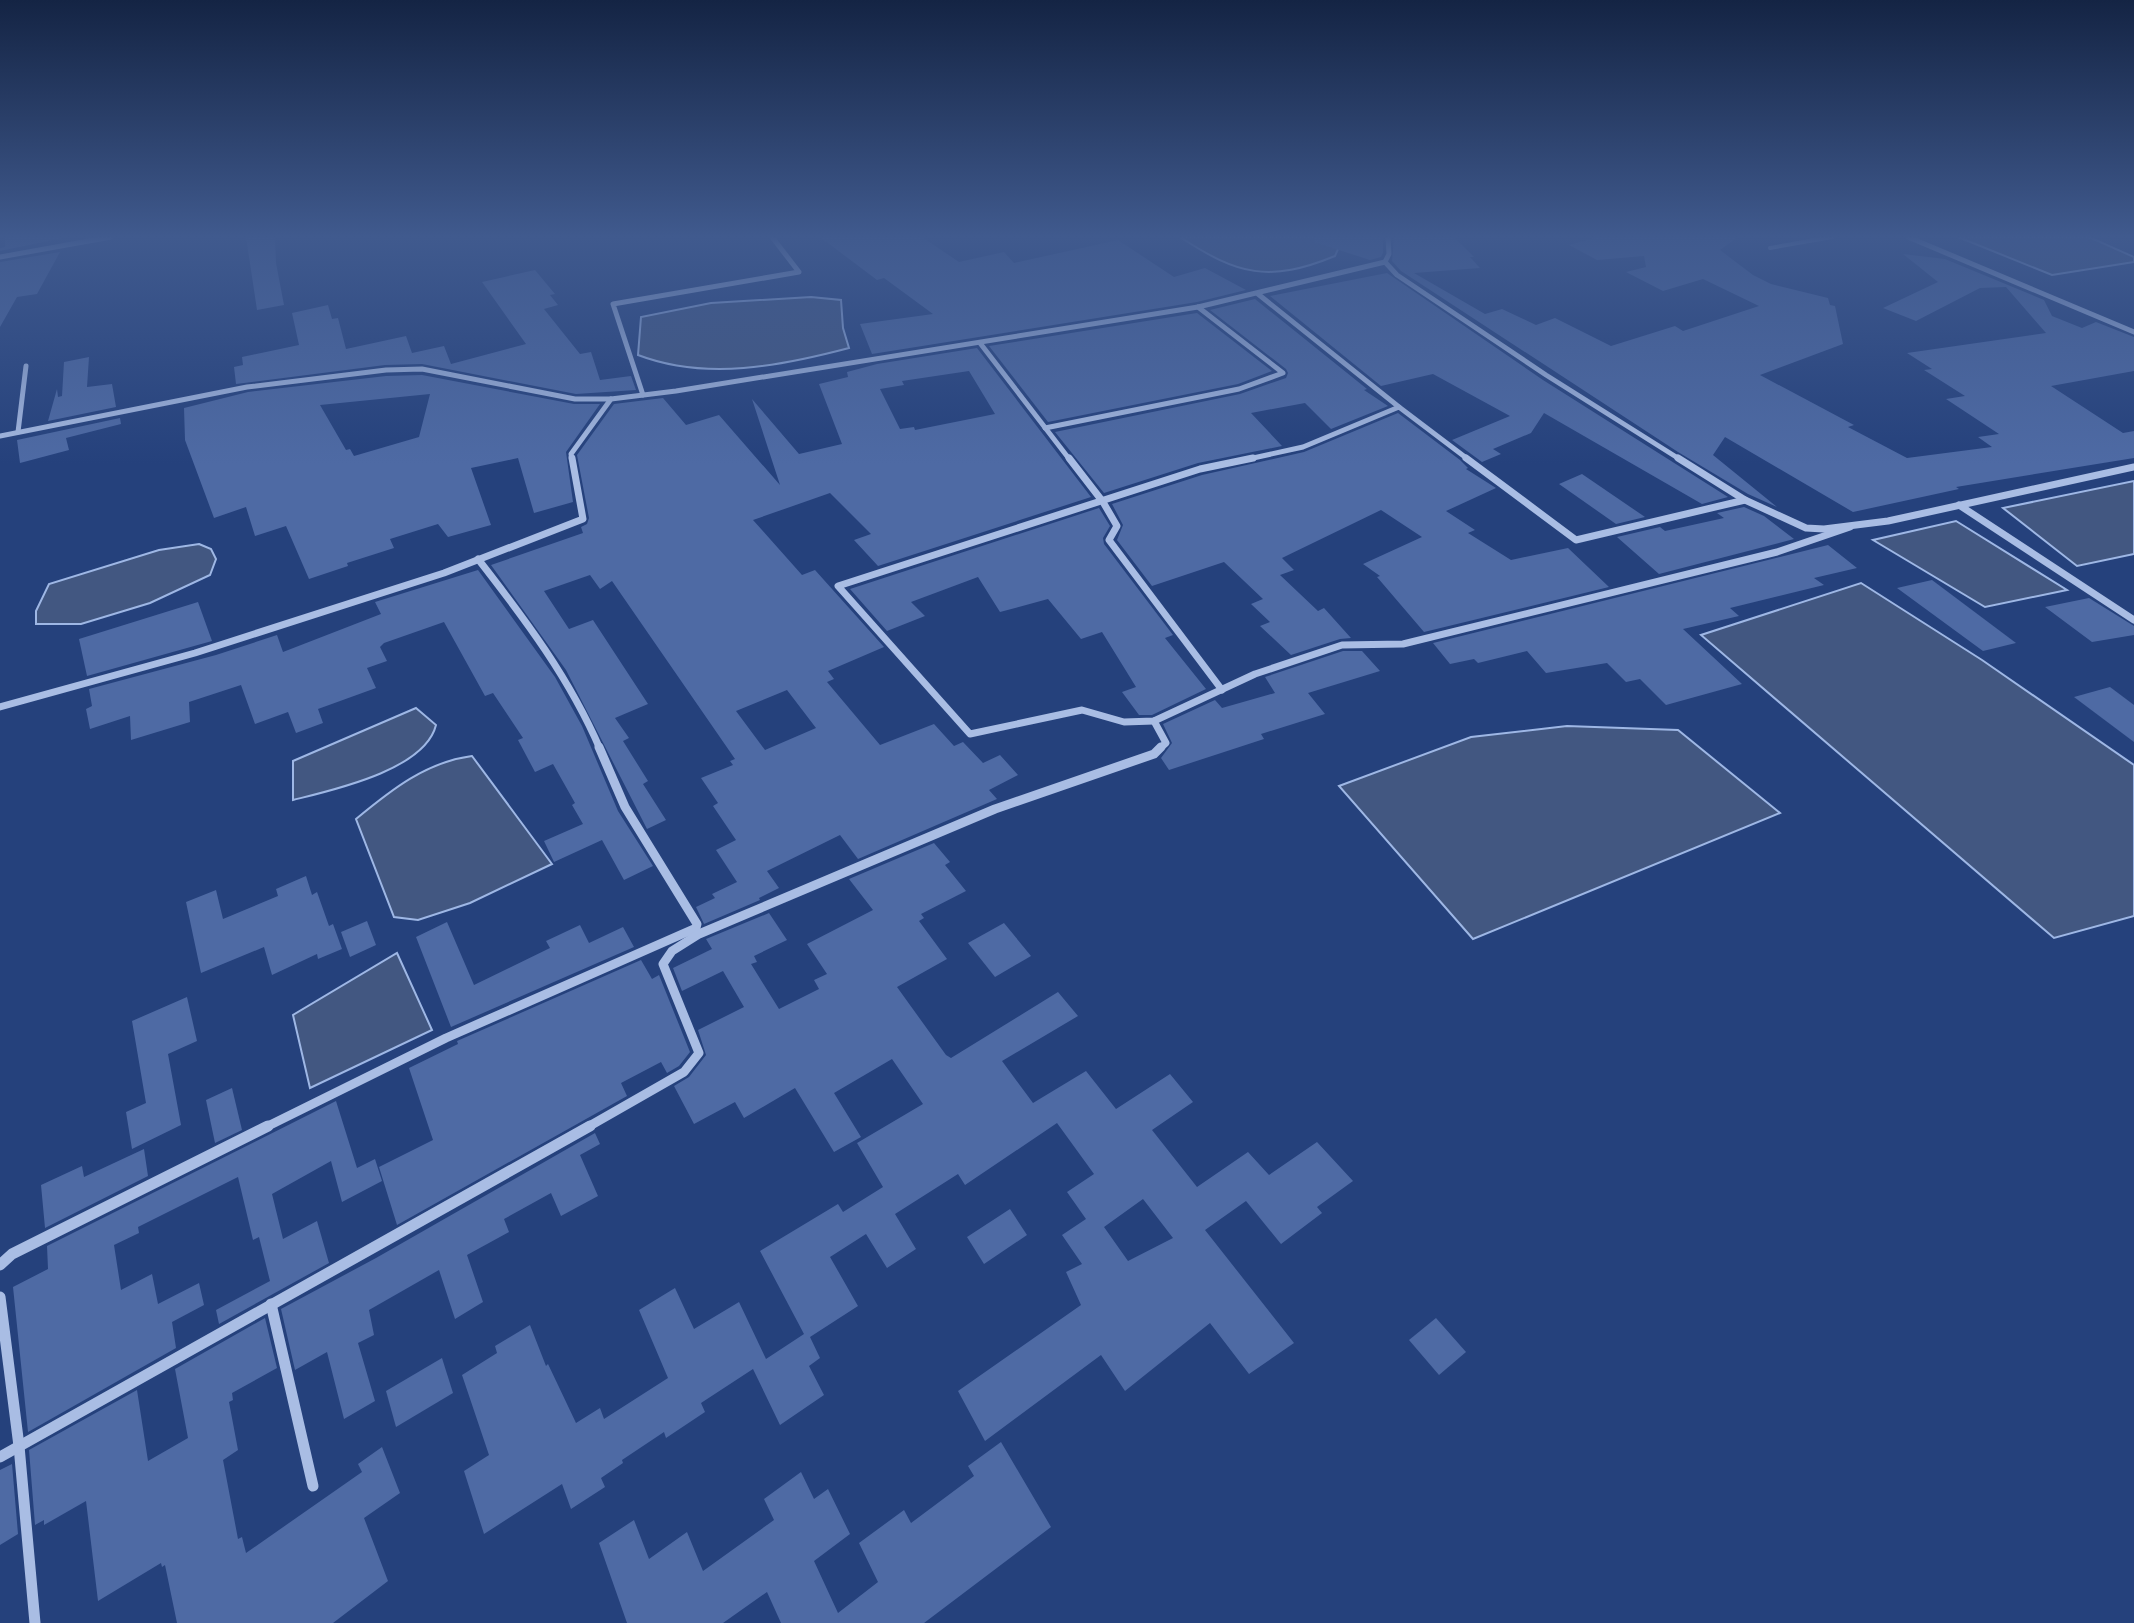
<svg xmlns="http://www.w3.org/2000/svg" width="2134" height="1623" font-family="Poppins,sans-serif">
<rect width="100%" height="100%" fill="#25417c"/>
<g fill="#425781" stroke="#9eb7e5" stroke-width="2">
<path d="M1180 237H1331L1339 247 1335 256C1269 283 1238 275 1180 237Z"/>
<path d="M1958 237H2089L2134 257V262L2052 275Z"/>
<path d="M811 297 841 300 843 328 849 348C781 366 706 381 638 355L641 317 711 303Z"/>
<path d="M2134 481V554L2077 566 2003 508Z"/>
<path d="M1956 521 2067 590 1985 607 1873 540Z"/>
<path d="M199 544 211 549 216 559 210 575 150 603 81 624H36V611L49 584 159 550Z"/>
<path d="M1861 583 1982 660 2134 765V916L2054 938 1701 635Z"/>
<path d="M416 708 436 725C425 770 333 790 293 800V761Z"/>
<path d="M1567 726 1678 730 1780 813 1473 939 1339 786 1471 737Z"/>
<path d="M472 756 552 864 470 903 418 920 394 917 356 819C391 790 426 762 472 756Z"/>
<path d="M397 953 432 1030 310 1088 293 1015Z"/>
</g>
<g fill="#4e6aa4" fill-rule="evenodd">
<path d="M5 237H68L0 251V248L5 247Z"/>
<path d="M246 237H275L276 263 284 305 257 310Z"/>
<path d="M820 237H922L959 262 1004 252 1014 263 1118 240 1174 277 1205 268 1246 290 1197 302 872 354 860 324 933 314 884 278 877 280Z"/>
<path d="M1315 237H1383V253L1381 257 1370 260 1314 242Z"/>
<path d="M1394 237H1454L1474 257H1470L1480 268 1414 273 1485 314 1502 309 1536 325 1555 318 1611 346 1675 326 1683 331 1759 306 1703 279 1663 291 1626 272 1646 267 1644 256 1597 260 1569 245 1598 237H1738L1720 250 1753 275 1771 284 1828 298 1830 305 1835 306 1843 344 1760 375 1854 425 1848 427 1907 458 1992 447 1978 437 1999 434 1946 399 1965 396 1924 370 1932 369 1907 353 2046 333 2006 287 1980 288 1916 321 1883 308 1938 282 1903 254 1945 259 2044 300 2052 316 2082 328 2096 322 2134 337V371L2051 386 2123 433 2134 431V458L1956 487 1959 489 1853 512 1725 437 1713 455 1777 507 1748 494 1678 452 1401 271 1392 261Z"/>
<path d="M60 252 37 294 17 297 0 327V262Z"/>
<path d="M535 270 555 294 550 295 558 305 544 309 580 354 591 352 600 380 631 376 636 390 576 394 422 364 385 365 236 384 234 367 243 365 242 357 299 345 292 313 328 305 332 319 338 318 346 349 406 336 412 353 444 346 451 364 526 344 482 282Z"/>
<path d="M1387 273 1543 380 1728 497 1702 504 1544 413 1531 433 1493 449 1501 454 1482 462 1452 440 1510 416 1433 374 1381 386 1270 296Z"/>
<path d="M1255 299 1367 389 1364 390 1388 406 1331 429 1305 403 1251 413 1282 446 1198 463 1104 493 1055 432 1240 394 1286 378 1288 373 1286 369 1210 310Z"/>
<path d="M1197 313 1272 371 1238 384 1048 422 989 346Z"/>
<path d="M977 348 1091 497 878 566 854 540 871 534 830 493 753 520 802 575 815 570 884 647 828 671 834 679 827 682 880 745 934 724 954 746 963 742 983 763 1000 755 1018 775 989 790 997 799 858 859 840 835 767 871 779 888 759 898 760 900 704 924 696 907 715 898 712 894 737 882 716 850 736 840 713 806 718 803 701 778 733 765 730 761 735 759 612 581 600 589 590 575 544 591 569 629 593 620 648 704 615 718 629 738 623 741 648 781 643 784 666 820 647 829 566 670 491 565 583 533 581 527 587 524 589 518 577 455 614 404 663 398 686 425 719 415 780 485 752 399 799 454 842 444 819 384 848 377 847 372 877 364ZM969 371 995 414 915 430 914 427 900 429 880 389 904 385 902 381ZM787 690 816 728 765 750 736 711Z"/>
<path d="M89 357 87 387 112 384 116 407 48 421 57 389 58 397 62 396 64 362Z"/>
<path d="M422 375 574 404H600L566 452 573 502 534 513 518 458 471 468 491 525 448 537 438 524 390 539 394 548 347 563 348 566 309 579 286 526 255 536 246 507 214 518 185 440 184 408 248 392 386 376ZM430 394 419 437 354 456 350 449 346 450 320 405Z"/>
<path d="M1398 413 1460 460 1468 468 1466 469 1496 488 1446 511 1475 530 1468 533 1511 560 1568 548 1609 587 1424 632 1377 577 1380 576 1363 564 1422 537 1381 510 1282 558 1294 570 1280 575 1318 611 1324 608 1351 638 1340 639 1291 655 1260 626 1270 622 1251 604 1263 599 1224 562 1152 586 1117 540 1123 525 1112 504 1202 475 1304 452Z"/>
<path d="M120 418 121 424 66 438 69 450 20 463 17 440Z"/>
<path d="M1582 474 1645 517 1616 524 1559 484Z"/>
<path d="M1744 507 1764 516 1794 539 1659 574 1617 537 1660 527 1665 531 1724 518 1717 513Z"/>
<path d="M1099 508 1110 526 1103 538 1104 544 1173 635 1165 638 1206 689 1152 715H1139L1122 692 1136 687 1102 632 1081 639 1048 599 1000 612 978 577 911 602 925 616 887 631 850 589Z"/>
<path d="M1828 545 1857 568 1814 578 1824 585 1730 608 1739 616 1683 629 1742 684 1666 705 1640 679 1626 682 1607 663 1546 673 1527 651 1478 663 1474 659 1450 664 1433 643Z"/>
<path d="M478 570 555 677 582 726 618 811 653 866 624 880 602 840 554 862 544 841 583 824 572 805 575 803 553 764 535 772 518 740 523 738 493 693 485 696 444 622 384 643 380 647 387 661 367 668 376 688 318 709 323 723 296 733 288 712 255 724 241 685 189 702 190 722 131 740 130 716 90 729 86 709 92 706 89 689 216 655 277 635 283 652 381 614 375 602Z"/>
<path d="M1932 580 2016 643 1983 651 1897 588Z"/>
<path d="M2089 598 2134 626V635L2092 642 2045 607Z"/>
<path d="M198 602 212 641 87 676 79 639Z"/>
<path d="M1343 651H1362L1380 671 1308 693 1325 714 1261 734 1264 739 1169 770 1161 758 1172 743 1163 724 1215 700 1222 708 1275 693 1265 677Z"/>
<path d="M2110 687 2134 705V742L2074 697Z"/>
<path d="M934 843 950 862 945 865 966 891 921 914 924 918 919 921 947 959 897 987 946 1055 951 1058 1058 992 1078 1016 1002 1061 1033 1103 1086 1071 1116 1109 1170 1074 1193 1102 1152 1130 1197 1187 1248 1152 1269 1175 1317 1142 1353 1181 1317 1207 1322 1213 1281 1244 1246 1201 1205 1230 1294 1343 1249 1374 1210 1323 1125 1391 1101 1355 985 1441 958 1391 1081 1305 1066 1272 1082 1264 1062 1235 1086 1219 1067 1192 1094 1174 1057 1123 965 1185 958 1174 895 1214 916 1249 887 1268 866 1234 830 1257 858 1306 810 1337 820 1358 809 1366 824 1395 780 1425 753 1369 701 1403 705 1412 666 1438 664 1432 622 1460 623 1463 601 1478 605 1487 571 1509 562 1484 484 1534 464 1471 489 1455 462 1375 497 1353 495 1346 530 1325 546 1366 548 1364 576 1423 600 1408 604 1419 668 1378 639 1310 675 1288 694 1329 739 1302 766 1359 804 1334 760 1251 838 1204 843 1212 883 1187 857 1143 923 1104 892 1059 834 1093 861 1137 834 1152 795 1088 744 1118 735 1102 694 1124 674 1086 689 1077 706 1055 698 1030 744 1007 723 971 682 991 673 968 712 949 706 939 769 913 787 940 754 956 757 962 751 964 779 1009 819 989 814 980 827 974 807 944 873 910 849 879ZM1143 1199 1173 1238 1128 1261 1104 1227Z"/>
<path d="M306 876 312 895 317 892 329 926 333 924 342 949 318 959 317 954 272 975 264 947 201 973 186 902 216 890 223 919 278 896 276 889Z"/>
<path d="M367 921 376 945 350 957 341 932Z"/>
<path d="M447 922 474 985 550 948 546 941 580 925 589 943 623 927 634 947 451 1027 416 937Z"/>
<path d="M1004 923 1031 956 995 977 968 943Z"/>
<path d="M641 960 652 979 659 975 690 1052 679 1066 667 1073 661 1062 621 1083 627 1096 397 1225 379 1167 433 1140 409 1068 458 1044 457 1041Z"/>
<path d="M187 997 197 1041 168 1054 181 1125 132 1149 126 1112 146 1103 132 1021Z"/>
<path d="M232 1088 242 1130 215 1143 206 1100Z"/>
<path d="M336 1101 357 1168 375 1159 382 1181 342 1202 331 1161 272 1194 283 1239 317 1221 329 1263 219 1324 216 1310 270 1281 259 1237 253 1240 238 1177 138 1227 139 1233 114 1245 121 1290 152 1274 158 1304 199 1283 204 1305 172 1322 176 1348 28 1432 13 1287 48 1269 47 1246Z"/>
<path d="M595 1133 600 1144 580 1155 598 1196 561 1216 551 1193 504 1219 509 1232 467 1255 483 1302 455 1319 439 1270 369 1310 374 1335 358 1343 375 1401 344 1419 327 1352 295 1370 281 1309 376 1258Z"/>
<path d="M144 1149 148 1176 45 1228 41 1185 82 1166 84 1177Z"/>
<path d="M1010 1209 1027 1235 984 1264 967 1237Z"/>
<path d="M265 1318 277 1368 232 1393 233 1400 229 1402 238 1450 223 1460 238 1539 242 1537 246 1553 362 1472 358 1464 382 1447 400 1493 364 1518 388 1581 333 1623H177L165 1565 162 1567 161 1563 98 1601 86 1501 44 1525V1520L35 1525 29 1450 137 1390 148 1461 188 1438 175 1369Z"/>
<path d="M1436 1318 1466 1352 1439 1375 1409 1340Z"/>
<path d="M442 1358 453 1393 396 1427 386 1391Z"/>
<path d="M1001 1442 1051 1527 924 1623H781L767 1592 723 1623H627L599 1543 634 1520 649 1559 687 1532 703 1571 774 1520 764 1499 801 1472 814 1499 828 1489 850 1534 814 1561 838 1613 878 1582 859 1543 904 1510 911 1523 974 1476 968 1466Z"/>
<path d="M12 1464 18 1534 0 1545V1470Z"/>
</g>
<g fill="none" stroke-linecap="round" stroke-linejoin="round">
<path stroke="#a9bde4" stroke-width="4" d="M1770 248 1832 237"/>
<g stroke="#a9bde4" stroke-width="5">
<path d="M1388 237 1389 254 1385 262 1397 275 1546 375 1681 460"/>
<path d="M1908 237 2134 332"/>
<path d="M0 257 111 237"/>
<path d="M1258 294 1399 407"/>
<path d="M980 343 1070 460"/>
<path d="M643 395 613 304 799 272 772 237"/>
<path d="M1045 428 1239 389 1283 373 1198 307"/>
<path d="M18 432 26 366"/>
<path d="M0 436 247 387 386 370 422 369 575 399H611L676 391 1198 307 1385 262"/>
<path d="M572 460 571 454 611 399"/>
<path d="M1244 460 1303 447 1399 407 1469 460"/>
</g>
<g stroke="#a9bde4" stroke-width="7">
<path d="M1069 458 1103 502 1117 526 1109 540 1222 690"/>
<path d="M1253 458 1200 469 838 586 970 734 1082 710 1124 722 1154 721 1255 674 1342 645 1403 644 1777 552 1850 527"/>
<path d="M1466 458 1576 540 1745 500"/>
<path d="M1678 458 1745 500 1806 528 1824 529 1888 521 2134 467"/>
<path d="M1959 505 2134 620"/>
<path d="M478 559C525 619 570 679 600 749"/>
<path d="M0 707 195 653 444 573 583 519 572 458"/>
<path d="M1154 721 1166 743 1159 749"/>
</g>
<g stroke="#a9bde4" stroke-width="9">
<path d="M264 1128 446 1038 696 928 697 924 625 807 599 747"/>
<path d="M586 1128 684 1072 699 1053 663 964 672 951 699 934 995 809 1154 754 1161 747"/>
</g>
<g stroke="#a9bde4" stroke-width="11">
<path d="M0 1265 12 1254 268 1126"/>
<path d="M0 1297 19 1446 35 1623"/>
<path d="M271 1304 313 1486"/>
<path d="M0 1457 590 1126"/>
</g>
</g>
<linearGradient id="sky" x2="0" y2="1"><stop stop-color="#142444"/><stop offset="0.51" stop-color="#405a8e"/><stop offset="1" stop-color="#405a8e" stop-opacity="0"/></linearGradient>
<rect width="2134" height="464" fill="url(#sky)"/>
</svg>
